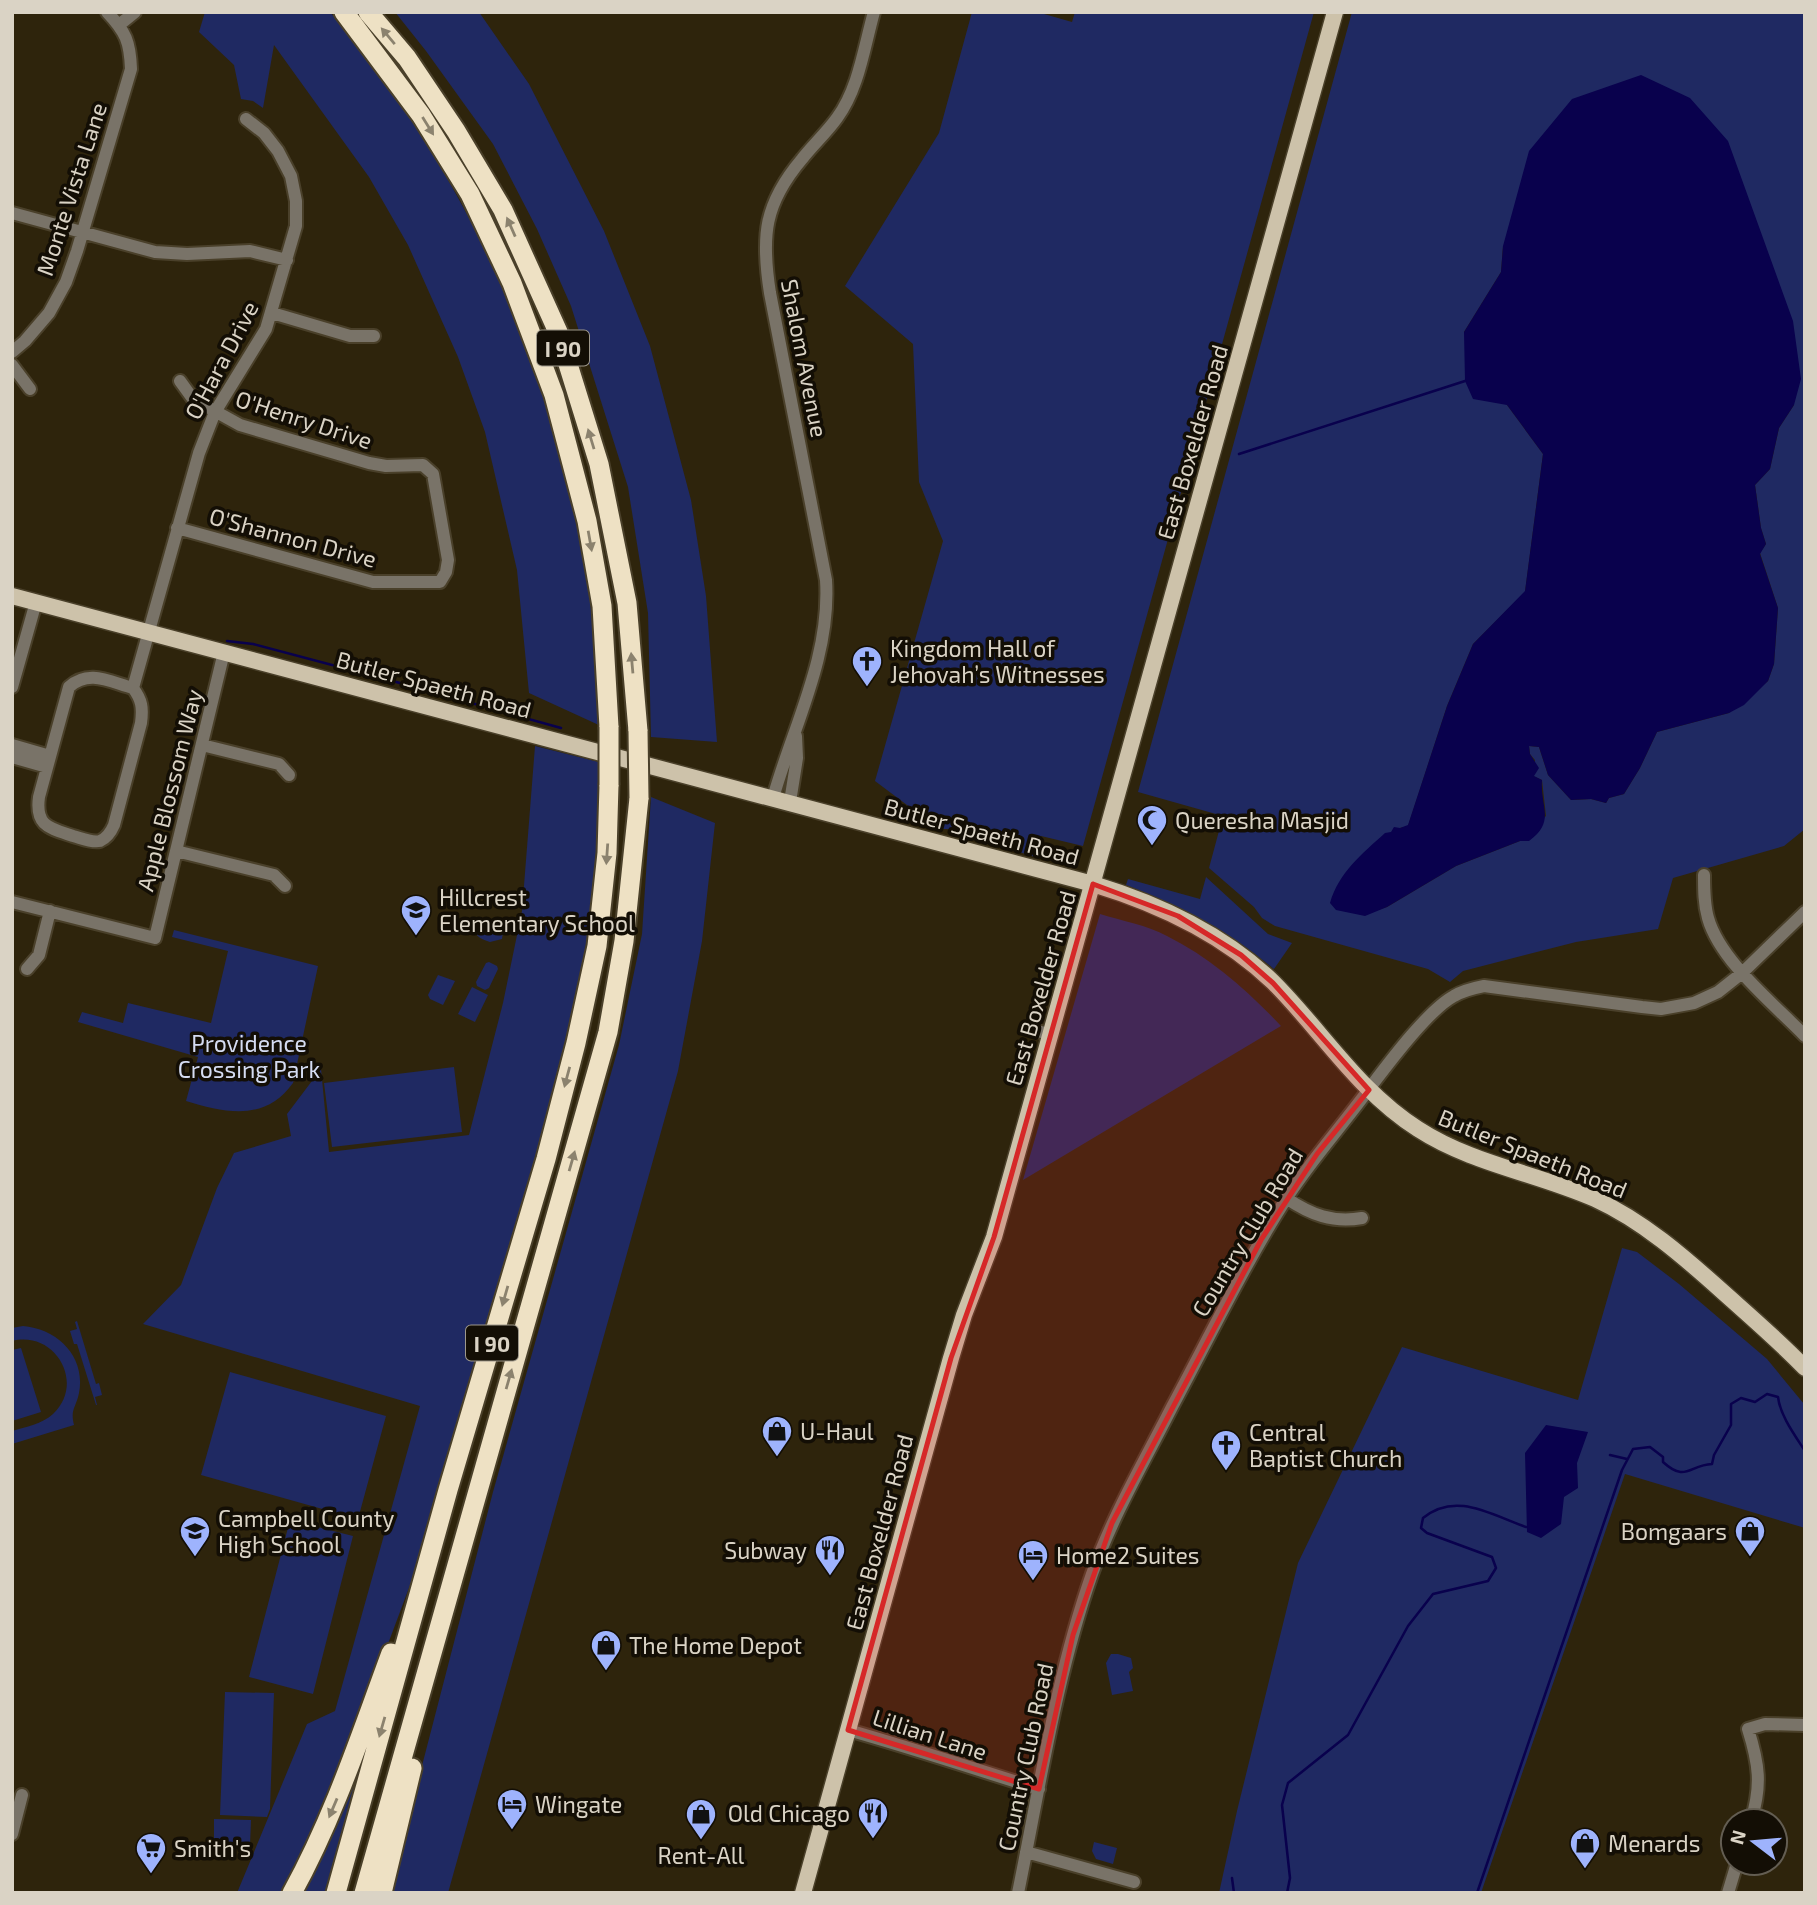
<svg xmlns="http://www.w3.org/2000/svg" width="1817" height="1905" font-family="'Exo 2',sans-serif">
	<rect width="100%" height="100%" fill="#2e240c"/>
	<path fill="#1f2962" fill-rule="evenodd" d="M 205,12 L 330,12 C 462,168 550,356 584,558 C 593,614 597,670 601,726 L 529,693 L 517,570 L 485,432 L 458,357 L 408,245 L 369,177 L 274,45 L 263,108 L 253,101 L 241,99 L 234,65 L 199,32 Z
		M 395,12 L 479,12 L 529,84 L 604,231 L 650,346 L 691,500 L 706,596 L 717,742 L 651,737 L 648,613 L 628,487 L 571,306 L 537,229 L 493,144 L 426,51 Z
		M 972,12 L 1037,12 L 1072,22 L 1075,12 L 1314,12 L 1083,846 L 1041,836 L 1035,857 L 948,829 L 939,829 L 875,781 L 943,541 L 919,482 L 913,344 L 845,286 L 939,133 Z
		M 1352,12 L 1805,12 L 1805,829 L 1784,846 L 1673,878 L 1658,929 L 1576,942 L 1463,971 L 1450,982 L 1428,969 L 1275,926 L 1262,918 L 1254,907 L 1209,868 L 1223,816 L 1138,792 ZM 1503,246 L 1794,405 L 1779,428 L 1770,469 L 1755,485 L 1761,528 L 1766,544 L 1760,553 L 1778,608 L 1774,664 L 1768,681 L 1729,713 L 1657,732 L 1640,768 L 1624,794 L 1609,798 L 1606,803 L 1591,799 L 1571,800 L 1548,775 L 1539,747 L 1529,746 L 1530,754 L 1535,760 L 1533,776 L 1542,780 L 1546,816 L 1520,841 L 1456,866 L 1387,907 L 1371,912 L 1400,828 L 1408,826 L 1447,706 L 1473,644 L 1525,592 L 1543,454 L 1507,405 L 1464,332 L 1501,272 Z
		M 535,746 L 603,763 L 600,853 L 588,946 L 565,1054 L 431,1529 L 321,1823 L 285,1893 L 237,1893 L 307,1724 L 335,1711 L 420,1406 L 143,1324 L 181,1285 L 217,1188 L 234,1153 L 291,1136 L 287,1114 L 321,1069 L 329,1152 L 469,1135 L 503,1003 L 522,911 Z
		M 651,797 L 715,823 L 702,941 L 678,1071 L 448,1893 L 389,1893 L 493,1492 L 619,1045 L 642,934 Z
		M 1206,877 L 1268,934 L 1292,943 L 1274,969 C 1227,930 1183,907 1126,885 L 1128,879 L 1200,899 Z
		M 1100,914 C 1122,921 1147,925 1167,936 C 1211,958 1248,991 1281,1026 L 1023,1180 Z
		M 477,919 L 493,921 L 503,932 L 502,939 L 490,942 C 480,939 473,935 473,924 Z
		M 174,930 L 318,966 L 293,1083 C 265,1122 226,1113 186,1101 L 198,1057 L 78,1022 L 82,1012 L 123,1023 L 128,1003 L 211,1023 L 228,951 L 172,937 Z
		M 489,962 L 497,966 L 498,969 L 489,988 L 485,990 L 477,986 L 476,982 L 486,963 Z
		M 438,975 L 455,981 L 443,1005 L 430,999 L 428,995 Z
		M 472,987 L 488,995 L 475,1022 L 458,1014 Z
		M 454,1067 L 462,1132 L 332,1147 L 324,1083 Z
		M 1622,1248 L 1637,1252 L 1679,1284 L 1767,1359 L 1804,1404 L 1805,1528 L 1625,1474 L 1481,1893 L 1219,1893 L 1237,1811 L 1298,1563 L 1402,1347 L 1578,1400 Z
		M 77,1321 L 96,1384 L 99,1383 L 102,1395 L 95,1397 L 97,1405 L 96,1405 L 77,1344 L 74,1344 L 70,1331 L 77,1329 L 75,1322 Z
		M 23,1326 C 58,1329 86,1357 79,1393 C 76,1408 70,1409 74,1425 L 12,1444 L 12,1431 C 26,1427 42,1424 53,1414 C 86,1383 55,1330 12,1341 L 12,1328 Z
		M 21,1348 L 41,1412 L 12,1421 L 12,1350 Z
		M 230,1372 L 386,1416 L 358,1519 L 201,1475 Z
		M 290,1520 L 353,1536 L 313,1694 L 249,1677 Z
		M 1111,1654 L 1118,1654 L 1131,1658 L 1133,1668 L 1129,1672 L 1133,1691 L 1112,1695 L 1106,1663 Z
		M 225,1692 L 274,1693 L 270,1809 L 267,1817 L 220,1815 Z
		M 374,1723 L 328,1893 L 302,1893 L 316,1871 Z
		M 214,1819 L 251,1820 L 250,1845 L 214,1844 Z
		M 1094,1842 L 1117,1848 L 1113,1864 L 1096,1859 L 1092,1851 Z"/>
	<path fill="#09014d" d="M 1641,75 L 1690,98 L 1728,141 L 1793,321 L 1801,379 L 1794,405 L 1779,428 L 1770,469 L 1755,485 L 1761,528 L 1766,544 L 1760,554 L 1778,608 L 1774,664 L 1768,681 L 1744,705 L 1729,713 L 1657,732 L 1640,768 L 1624,794 L 1609,798 L 1606,803 L 1591,799 L 1571,800 L 1548,775 L 1539,747 L 1529,746 L 1530,754 L 1539,768 L 1534,776 L 1542,780 C 1540,807 1556,821 1529,841 L 1520,841 L 1456,866 L 1387,907 L 1365,916 L 1336,910 L 1330,903 C 1339,872 1362,854 1385,833 L 1391,832 L 1394,827 L 1400,828 L 1408,825 L 1447,706 L 1473,644 L 1525,591 L 1543,454 L 1507,405 L 1473,399 L 1465,381 L 1464,332 L 1501,272 L 1503,246 L 1529,151 L 1572,99 Z
		M 1546,1425 L 1588,1432 L 1577,1463 L 1578,1488 L 1564,1497 L 1561,1524 L 1541,1538 L 1527,1532 L 1525,1453 Z"/>
	<g fill="none" stroke-linecap="round" stroke-linejoin="round">
		<path stroke="#09014d" stroke-width="2.5" d="M 1239,454 L 1465,381
			M 227,641 L 253,644 L 366,674
			M 382,678 L 561,728
			M 1610,1455 L 1627,1459
			M 1232,1878 L 1234,1893
			M 1287,1893 L 1290,1878 L 1282,1805 L 1288,1783 L 1348,1735 L 1408,1626 L 1433,1594 L 1488,1581 L 1496,1568 L 1492,1557 L 1427,1533 L 1421,1528 L 1423,1518 C 1456,1491 1491,1515 1526,1527
			M 1477,1893 L 1622,1470 L 1633,1449 L 1650,1447 L 1663,1457 L 1663,1462 C 1686,1483 1689,1465 1712,1464 L 1714,1455 L 1731,1425 L 1731,1404 L 1741,1398 L 1755,1402 L 1767,1394 L 1778,1397 C 1780,1415 1794,1434 1805,1451"/>
		<g stroke="#4a402a" stroke-width="16">
			<path id="minor" d="M 119,25 L 135,12
				M 12,213 L 155,252 L 187,254 L 250,251 L 287,260
				M 272,313 L 350,336 L 374,336
				M 12,352 L 25,341 L 49,313 L 66,282 L 77,251 L 131,69 C 130,42 126,32 107,12
				M 12,365 L 30,389
				M 177,528 L 373,582 L 440,582 L 446,572 L 448,560 L 433,474 L 423,465 L 386,466 L 369,463 L 240,425 L 193,399 L 180,381
				M 12,687 L 36,602
				M 133,688 C 110,682 89,669 69,687 L 39,797 C 35,826 49,828 73,836 C 81,838 91,843 100,841 C 107,838 111,832 114,825 L 141,723 C 143,708 142,700 133,688 L 199,453 L 215,412 L 266,329 L 296,226 L 296,201 L 291,176 L 278,151 L 264,133 L 246,119
				M 12,745 L 50,756
				M 202,745 L 279,764 L 289,775
				M 12,757 L 47,767
				M 773,798 C 793,727 831,656 826,580 L 770,293 C 761,236 764,204 802,159 C 813,145 827,132 837,118 C 859,88 864,47 874,12
				M 790,802 L 797,758 L 796,736
				M 176,851 L 274,875 L 285,886
				M 1704,875 C 1704,890 1704,904 1708,918 C 1720,961 1774,1004 1805,1036
				M 12,902 L 155,938 L 224,652
				M 27,969 L 39,955 L 50,911
				M 1028,1029 L 1050,1034
				M 1286,1198 C 1311,1215 1333,1223 1362,1218
				M 848,1730 C 912,1748 975,1769 1039,1789
				M 1751,1821 C 1762,1785 1759,1764 1748,1729 L 1765,1724 L 1805,1725
				M 12,1834 L 22,1795
				M 1026,1852 L 1134,1882
				M 1018,1893 C 1040,1786 1056,1677 1092,1574 C 1113,1515 1144,1462 1172,1407 C 1209,1338 1244,1265 1286,1199 C 1311,1160 1342,1126 1369,1089 C 1388,1064 1428,1010 1454,996 C 1464,990 1474,988 1484,986 L 1642,1007 L 1661,1009 L 1694,1003 L 1718,992 L 1742,973 L 1805,912
				M 1728,1893 L 1737,1863"/>
		</g>
		<g stroke="#4a402a" stroke-width="19">
			<path id="major" d="M 12,596 L 1093,884 C 1159,904 1223,934 1273,982 C 1322,1031 1358,1091 1418,1129 C 1472,1164 1536,1173 1595,1199 C 1643,1221 1684,1257 1723,1292 C 1751,1317 1779,1341 1805,1368
				M 803,1893 L 951,1358 L 964,1315 L 994,1237 L 1335,12"/>
		</g>
		<g stroke="#4a402a" stroke-width="23">
			<path id="highway" d="M 344,12 L 421,115 L 470,194 L 512,283 L 554,395 L 587,521 L 602,606 L 609,727
				M 368,12 L 407,58 L 456,131 L 503,210 L 558,332 L 599,464 L 627,603 L 638,731
				M 292,1893 C 334,1817 361,1734 391,1653
				M 336,1893 L 448,1490 L 546,1159 L 576,1043 L 597,946 L 607,853 L 609,785
				M 364,1893 L 608,1032 L 624,941 L 639,798
				M 382,1893 L 412,1768"/>
		</g>
		<use href="#minor" stroke="#797368" stroke-width="12"/>
		<use href="#major" stroke="#cdc2aa" stroke-width="16"/>
		<use href="#highway" stroke="#eee1c4" stroke-width="19"/>
		<g stroke="#4a402a" stroke-width="23" stroke-linecap="butt">
			<path id="highway-bridge" d="M 609,727 L 609,785
				M 638,731 L 639,798"/>
		</g>
		<use href="#highway-bridge" stroke="#eee1c4" stroke-width="19"/>
	</g>
	<defs><path id="oneway-solid" d="M-6-.8H1V-3.2L6.5 0L1 3.2V.8H-6Z" transform="scale(1.75)"/></defs>
	<g fill="#8b826e">
		<use href="#oneway-solid" transform="translate(388 36) rotate(-130)"/>
		<use href="#oneway-solid" transform="translate(428 126) rotate(58)"/>
		<use href="#oneway-solid" transform="translate(511 227) rotate(-114)"/>
		<use href="#oneway-solid" transform="translate(591 439) rotate(-107)"/>
		<use href="#oneway-solid" transform="translate(590 541) rotate(80)"/>
		<use href="#oneway-solid" transform="translate(632 663) rotate(-95)"/>
		<use href="#oneway-solid" transform="translate(607 854) rotate(94)"/>
		<use href="#oneway-solid" transform="translate(567 1077) rotate(105)"/>
		<use href="#oneway-solid" transform="translate(572 1161) rotate(-74)"/>
		<use href="#oneway-solid" transform="translate(505 1296) rotate(106)"/>
		<use href="#oneway-solid" transform="translate(509 1379) rotate(-74)"/>
		<use href="#oneway-solid" transform="translate(382 1727) rotate(106)"/>
		<use href="#oneway-solid" transform="translate(333 1808) rotate(113)"/>
	</g>
	<path fill="#d62828" fill-opacity="0.2" stroke="#d62828" stroke-width="5" stroke-linejoin="round" d="M 1093,884 L 1178,916 L 1241,955 L 1273,983 L 1369,1090 L 1317,1154 L 1261,1240 L 1112,1523 L 1073,1635 L 1039,1789 L 848,1730 L 951,1358 L 994,1237 Z"/>
	<defs>
		<g id="church-pin" transform="scale(1.575)"><path d="M0 17L-7.5 6A9.5 9.5 0 1 1 7.5 6Z" fill="#9eb3fd" stroke="#130e05"/><path d="M-1.2-6h2.4v3.5h3.3v2.4h-3.3V6h-2.4V-.1h-3.3v-2.4h3.3Z" fill="#111"/></g>
		<g id="mosque-pin" transform="scale(1.575)"><path d="M0 17L-7.5 6A9.5 9.5 0 1 1 7.5 6Z" fill="#9eb3fd" stroke="#130e05"/><path d="M3.5-4.9A6 6 0 1 0 3.5 4.9A5 5 0 1 1 3.5-4.9Z" fill="#111"/></g>
		<g id="school-pin" transform="scale(1.575)"><path d="M0 17L-7.5 6A9.5 9.5 0 1 1 7.5 6Z" fill="#9eb3fd" stroke="#130e05"/><path d="M0-5L7-2L0 1L-7-2ZM-4 1L0 2.5L4 1V4Q0 6-4 4Z" fill="#111"/></g>
		<g id="shop-pin" transform="scale(1.575)"><path d="M0 17L-7.5 6A9.5 9.5 0 1 1 7.5 6Z" fill="#9eb3fd" stroke="#130e05"/><path d="M-5-2.5h2.3a2.7 3.5 0 0 1 5.4 0H5L5.5 6h-11ZM-1.5-2.5h3a1.5 2.3 0 0 0-3 0Z" fill="#111"/></g>
		<g id="restaurant-pin" transform="scale(1.575)"><path d="M0 17L-7.5 6A9.5 9.5 0 1 1 7.5 6Z" fill="#9eb3fd" stroke="#130e05"/><path d="M-5-6h1v4h1v-4h1v4h1v-4h1v5L-1.5 .5V6h-2V.5L-5-1ZM5-6V6H3V1.5H1.5Q1.5-4 5-6Z" fill="#111"/></g>
		<g id="hotel-pin" transform="scale(1.575)"><path d="M0 17L-7.5 6A9.5 9.5 0 1 1 7.5 6Z" fill="#9eb3fd" stroke="#130e05"/><path d="M-6-4.5h1.5V1H6V5H4.5V3h-9V5H-6ZM-4 0a1.8 1.8 0 1 1 3.6 0ZM.5 0V-2.5h3Q6-2.5 6 0Z" fill="#111"/></g>
		<g id="supermarket-pin" transform="scale(1.575)"><path d="M0 17L-7.5 6A9.5 9.5 0 1 1 7.5 6Z" fill="#9eb3fd" stroke="#130e05"/><path d="M-6-5.5h2.5l.6 2H6L4.5 2H-2.5L-4.4-4H-6ZM-1.5 3.2a1.3 1.3 0 1 0 .1 0ZM3 3.2a1.3 1.3 0 1 0 .1 0Z" fill="#111"/></g>
	</defs>
	<g fill-rule="evenodd">
		<use href="#church-pin" x="867" y="661"/>
		<use href="#mosque-pin" x="1152" y="820"/>
		<use href="#school-pin" x="416" y="910"/>
		<use href="#shop-pin" x="777" y="1431"/>
		<use href="#church-pin" x="1226" y="1445"/>
		<use href="#school-pin" x="195" y="1531"/>
		<use href="#shop-pin" x="1750" y="1531"/>
		<use href="#restaurant-pin" x="830" y="1550"/>
		<use href="#hotel-pin" x="1033" y="1555"/>
		<use href="#shop-pin" x="606" y="1645"/>
		<use href="#hotel-pin" x="512" y="1804"/>
		<use href="#restaurant-pin" x="873" y="1813"/>
		<use href="#shop-pin" x="701" y="1814"/>
		<use href="#shop-pin" x="1585" y="1843"/>
		<use href="#supermarket-pin" x="151" y="1848"/>
	</g>
	<g text-anchor="middle" dominant-baseline="central" stroke-width="7" stroke-linejoin="round" paint-order="stroke">
		<g fill="#130e05" stroke="#9e988b" stroke-width="2">
			<rect x="537" y="330.5" width="52" height="35" rx="5"/>
			<rect x="466" y="1325.5" width="52" height="35" rx="5"/>
		</g>
		<g font-size="21" font-weight="bold" fill="#dad3c5">
			<text x="563" y="348">I 90</text>
			<text x="492" y="1343">I 90</text>
		</g>
		<g font-size="23" fill="#dad3c5" stroke="#130e05">
			<text transform="translate(71 189) rotate(-72)">Monte Vista Lane</text>
			<text transform="translate(805 358) rotate(79)">Shalom Avenue</text>
			<text transform="translate(221 360) rotate(-62)">O'Hara Drive</text>
			<text transform="translate(304 419) rotate(18)">O'Henry Drive</text>
			<text transform="translate(1192 442) rotate(-74)">East Boxelder Road</text>
			<text transform="translate(293 537) rotate(15)">O'Shannon Drive</text>
			<text transform="translate(434 684) rotate(15)">Butler Spaeth Road</text>
			<text transform="translate(169 790) rotate(-76)">Apple Blossom Way</text>
			<text transform="translate(982 831) rotate(15)">Butler Spaeth Road</text>
			<text transform="translate(1040 988) rotate(-74)">East Boxelder Road</text>
			<text transform="translate(1533 1153) rotate(22)">Butler Spaeth Road</text>
			<text transform="translate(1247 1232) rotate(-59)">Country Club Road</text>
			<text transform="translate(879 1532) rotate(-75)">East Boxelder Road</text>
			<text transform="translate(930 1734) rotate(18)">Lillian Lane</text>
			<text transform="translate(1025 1757) rotate(-78)">Country Club Road</text>
		</g>
		<g font-size="23" fill="#dad3c5" stroke="#130e05" text-anchor="start">
			<text x="890" y="648">Kingdom Hall of<tspan x="890" dy="26">Jehovah’s Witnesses</tspan></text>
			<text x="1175" y="820">Queresha Masjid</text>
			<text x="439" y="897">Hillcrest<tspan x="439" dy="26">Elementary School</tspan></text>
			<text x="800" y="1431">U-Haul</text>
			<text x="1249" y="1432">Central<tspan x="1249" dy="26">Baptist Church</tspan></text>
			<text x="218" y="1518">Campbell County<tspan x="218" dy="26">High School</tspan></text>
			<text x="1727" y="1531" text-anchor="end">Bomgaars</text>
			<text x="807" y="1550" text-anchor="end">Subway</text>
			<text x="1056" y="1555">Home2 Suites</text>
			<text x="629" y="1645">The Home Depot</text>
			<text x="535" y="1804">Wingate</text>
			<text x="850" y="1813" text-anchor="end">Old Chicago</text>
			<text x="1608" y="1843">Menards</text>
			<text x="174" y="1848">Smith's</text>
			<text x="701" y="1855" text-anchor="middle">Rent-All</text>
		</g>
		<g font-size="23" fill="#d5dcf2" stroke="#130e05">
			<text x="249" y="1043">Providence<tspan x="249" dy="26">Crossing Park</tspan></text>
		</g>
	</g>
	<rect width="1817" height="1905" fill="none" stroke="#dad3c5" stroke-width="28"/>
	<g transform="translate(1754 1842) rotate(286)"><circle r="33" fill="#130e05" stroke="#635d52" stroke-width="2"/>
	<path d="M0-5L12 26L0 18L-12 26Z" fill="#9eb3fd"/>
	<text y="-10" font-size="19" font-weight="bold" text-anchor="middle" fill="#dad3c5">N</text>
	</g>
</svg>
